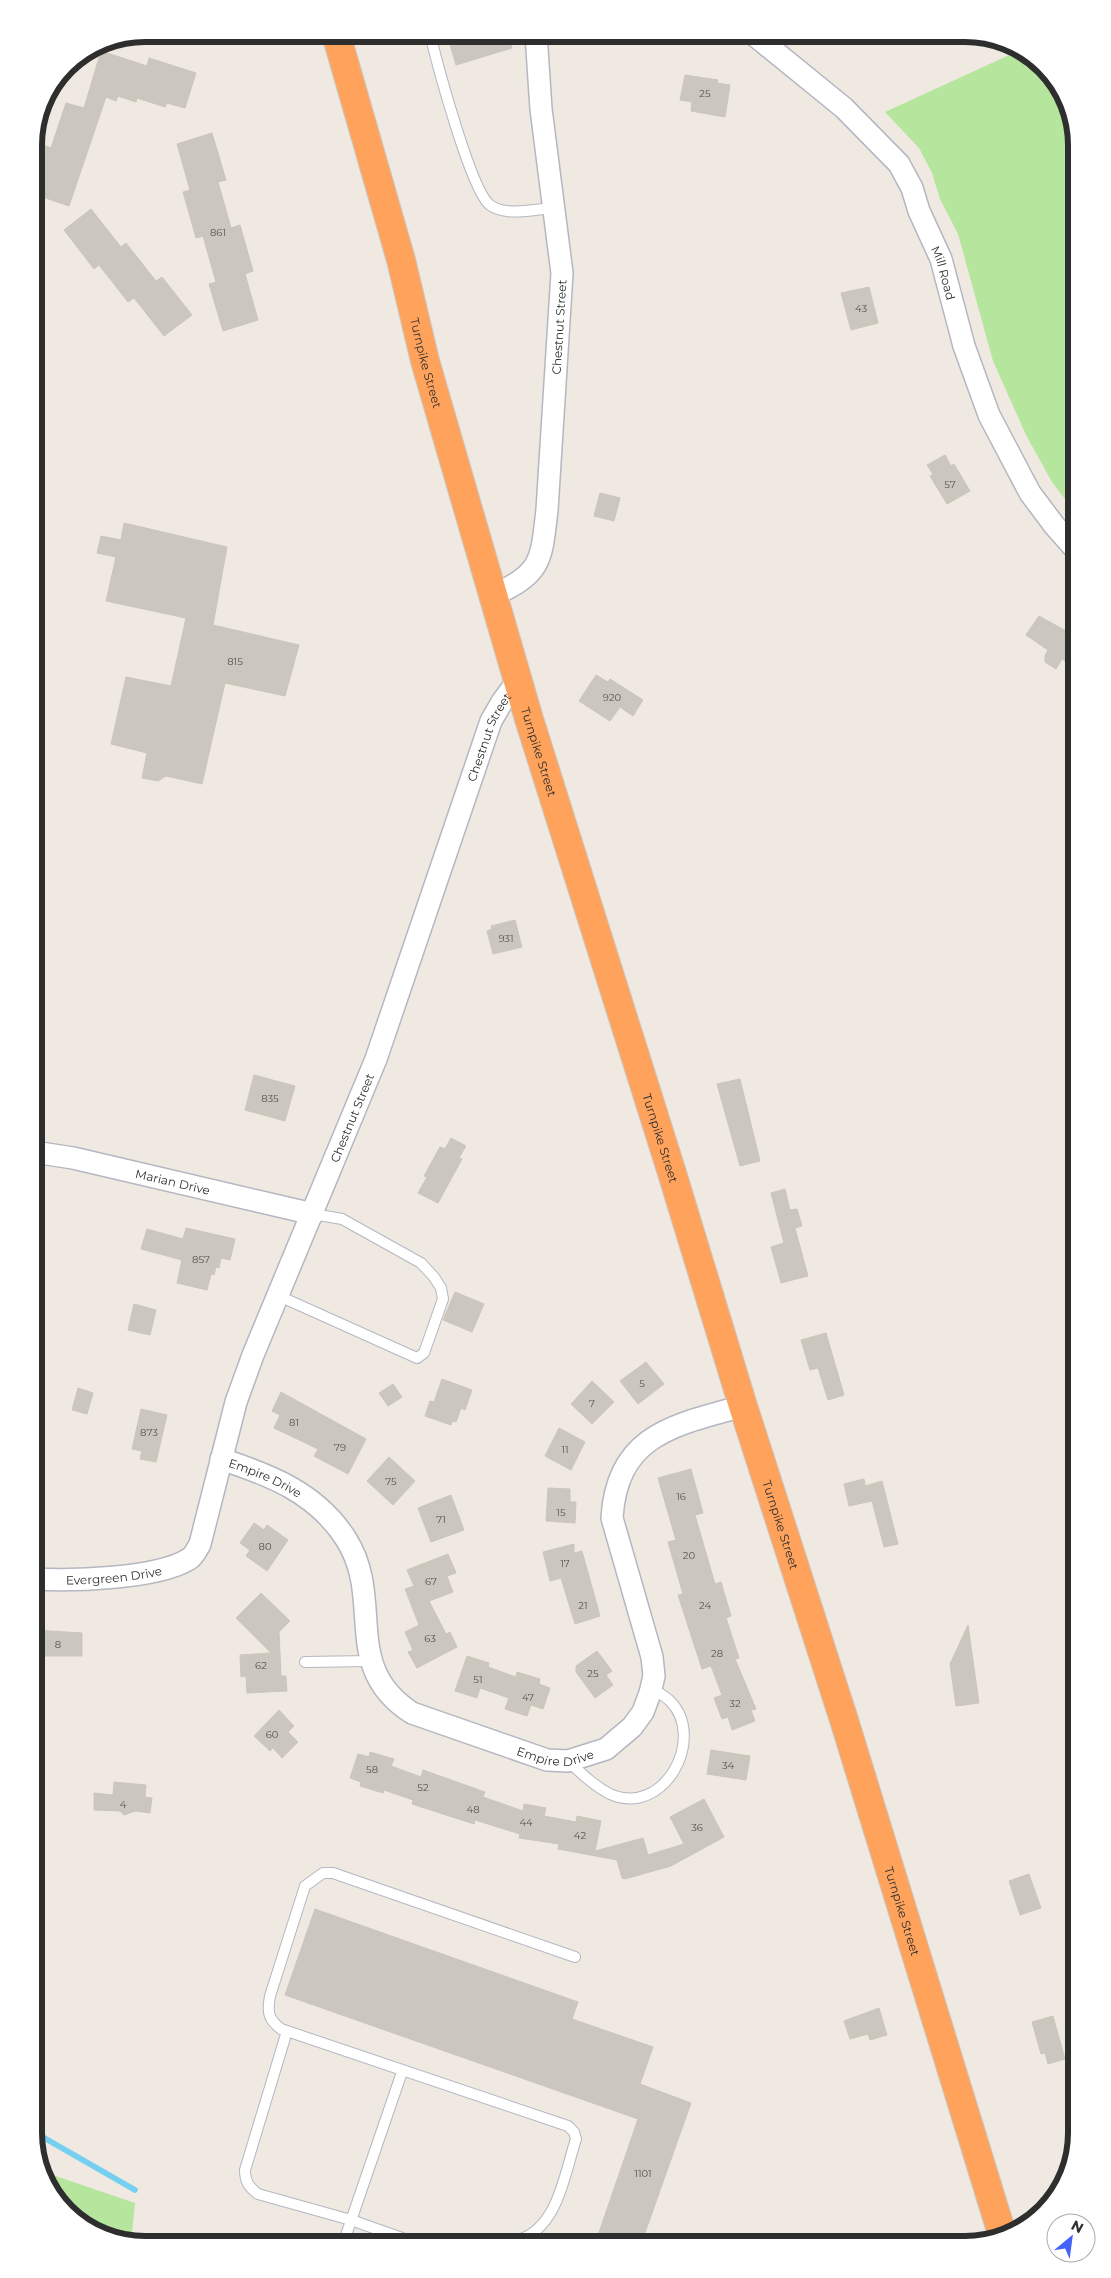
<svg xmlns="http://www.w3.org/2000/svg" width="1111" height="2278" font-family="Montserrat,sans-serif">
	<rect width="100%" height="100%" fill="#efe9e1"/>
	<path fill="#b6e59e" d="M 1018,51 L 1033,57 L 1069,103 L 1077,145 L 1077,515 L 1052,482 L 1026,435 L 993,361 L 958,234 L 940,199 L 932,173 L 919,148 L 885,112 Z
		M 41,2171 L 135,2203 L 131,2242 L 83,2225 Z"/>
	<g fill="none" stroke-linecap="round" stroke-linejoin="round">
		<path stroke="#75cff0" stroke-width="5.5" d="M 34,2132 L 135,2190"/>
	</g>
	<path fill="#cbc7bf" stroke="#cbc5ba" d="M 447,34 L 508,34 L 512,48 L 456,65 Z
		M 101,51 L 147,66 L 149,58 L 196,73 L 185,108 L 167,103 L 165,107 L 137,98 L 136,102 L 118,96 L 116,101 L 106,97 L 69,206 L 34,194 L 34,175 L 44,145 L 51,148 L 66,103 L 84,108 Z
		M 685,75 L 718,80 L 717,83 L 730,85 L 725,117 L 691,111 L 692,102 L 680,100 Z
		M 212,133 L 226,180 L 218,182 L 231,228 L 240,225 L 253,271 L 245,274 L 258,320 L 223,331 L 209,284 L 216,282 L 203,236 L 196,238 L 183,192 L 190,190 L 177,144 Z
		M 91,209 L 121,247 L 126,243 L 156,281 L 162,277 L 192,315 L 164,336 L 134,298 L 128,302 L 99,265 L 94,269 L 64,230 Z
		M 869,287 L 878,323 L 851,330 L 841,293 Z
		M 945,455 L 951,466 L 954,464 L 970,491 L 947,504 L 930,476 L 933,474 L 927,465 Z
		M 600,493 L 620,498 L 614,521 L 594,516 Z
		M 124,523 L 227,547 L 213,625 L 299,645 L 285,696 L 225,683 L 202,784 L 166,776 L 158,781 L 142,778 L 147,753 L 111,744 L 126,677 L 171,686 L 186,618 L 106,601 L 116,557 L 97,553 L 101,536 L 121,540 Z
		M 1039,616 L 1077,637 L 1077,669 L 1062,659 L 1056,669 L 1045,662 L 1045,656 L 1048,650 L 1026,635 Z
		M 596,675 L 608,682 L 610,679 L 643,700 L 633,716 L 620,707 L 610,721 L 579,701 Z
		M 515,920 L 522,947 L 493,954 L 487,931 L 492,929 L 491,926 Z
		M 254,1075 L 295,1086 L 285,1121 L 245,1110 Z
		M 740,1079 L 760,1161 L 740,1166 L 717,1084 Z
		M 451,1138 L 466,1146 L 459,1158 L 462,1159 L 438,1203 L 418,1193 L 427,1177 L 424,1176 L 440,1147 L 445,1149 Z
		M 785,1189 L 790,1210 L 797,1209 L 802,1226 L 795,1228 L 808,1276 L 781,1283 L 771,1247 L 784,1243 L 771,1193 Z
		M 186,1228 L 235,1239 L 230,1260 L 221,1258 L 219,1268 L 216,1267 L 214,1275 L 211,1274 L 207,1290 L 177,1283 L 182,1260 L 141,1249 L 147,1229 L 183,1239 Z
		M 455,1292 L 484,1304 L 472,1332 L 443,1320 Z
		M 134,1304 L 156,1310 L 150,1335 L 128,1330 Z
		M 826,1333 L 844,1395 L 828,1400 L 818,1368 L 810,1370 L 801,1340 Z
		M 646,1362 L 664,1384 L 638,1404 L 620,1381 Z
		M 442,1379 L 472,1390 L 465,1410 L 461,1408 L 456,1422 L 452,1421 L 451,1425 L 425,1416 L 430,1401 L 434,1402 Z
		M 592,1381 L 614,1402 L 592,1424 L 571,1404 Z
		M 393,1384 L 402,1397 L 388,1406 L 379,1393 Z
		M 78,1388 L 93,1393 L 87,1414 L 72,1410 Z
		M 281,1392 L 366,1439 L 348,1474 L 314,1456 L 318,1449 L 274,1428 L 280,1415 L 272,1411 Z
		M 141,1409 L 167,1415 L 156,1462 L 140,1459 L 142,1451 L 132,1449 Z
		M 559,1428 L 585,1442 L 571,1470 L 545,1456 Z
		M 389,1457 L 415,1481 L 393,1505 L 367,1481 Z
		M 691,1469 L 703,1513 L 695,1515 L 715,1584 L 721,1582 L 731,1616 L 726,1618 L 739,1658 L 735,1659 L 756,1709 L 751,1710 L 755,1721 L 732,1730 L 728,1717 L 722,1719 L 714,1698 L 722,1695 L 711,1666 L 702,1669 L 678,1595 L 683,1594 L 668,1542 L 676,1540 L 658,1478 Z
		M 864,1479 L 865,1486 L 882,1481 L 898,1544 L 884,1547 L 872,1501 L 849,1506 L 844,1484 Z
		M 548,1488 L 570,1489 L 570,1502 L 576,1502 L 575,1523 L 546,1521 Z
		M 451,1495 L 464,1530 L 431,1542 L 418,1508 Z
		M 254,1523 L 264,1530 L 267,1525 L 288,1540 L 267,1571 L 246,1556 L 250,1550 L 240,1543 Z
		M 574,1544 L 574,1553 L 582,1551 L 600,1616 L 575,1624 L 561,1578 L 550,1581 L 543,1552 Z
		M 448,1554 L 456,1573 L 447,1576 L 453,1592 L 429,1601 L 446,1634 L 450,1632 L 457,1647 L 417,1668 L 408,1652 L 413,1650 L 405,1632 L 419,1625 L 405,1589 L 414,1586 L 407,1570 Z
		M 261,1593 L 290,1621 L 279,1632 L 281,1676 L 286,1676 L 287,1691 L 247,1693 L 246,1676 L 241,1677 L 240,1655 L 271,1653 L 236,1618 Z
		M 968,1625 L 979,1703 L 956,1706 L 950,1664 Z
		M 34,1630 L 82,1633 L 82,1656 L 34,1656 Z
		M 597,1651 L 612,1671 L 606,1675 L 613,1685 L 595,1698 L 576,1672 L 576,1666 Z
		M 467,1656 L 489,1663 L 488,1667 L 516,1677 L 517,1672 L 540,1679 L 539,1684 L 550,1688 L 543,1709 L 531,1705 L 527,1716 L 505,1709 L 509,1698 L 480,1688 L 477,1698 L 455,1691 Z
		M 279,1710 L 294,1726 L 288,1732 L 298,1742 L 282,1758 L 273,1748 L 270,1751 L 254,1736 Z
		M 711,1750 L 750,1756 L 746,1780 L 707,1774 Z
		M 370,1752 L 394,1759 L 391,1766 L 421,1777 L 423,1770 L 485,1792 L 483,1797 L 523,1811 L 524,1804 L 546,1808 L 544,1816 L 576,1822 L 577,1816 L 601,1821 L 595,1851 L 643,1838 L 648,1855 L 684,1844 L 670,1817 L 704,1799 L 724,1837 L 671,1866 L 625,1879 L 622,1878 L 617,1860 L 558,1849 L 559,1844 L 519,1838 L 520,1834 L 475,1820 L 474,1824 L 412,1804 L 413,1800 L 384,1790 L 383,1793 L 360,1786 L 361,1782 L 350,1778 L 358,1754 L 369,1757 Z
		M 114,1782 L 146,1785 L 145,1797 L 152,1798 L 150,1813 L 135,1811 L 124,1815 L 120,1811 L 94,1810 L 94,1793 L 113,1795 Z
		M 1029,1874 L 1041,1908 L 1020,1915 L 1009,1881 Z
		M 315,1909 L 578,2002 L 572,2019 L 653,2047 L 640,2084 L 691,2103 L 641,2244 L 595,2244 L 638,2119 L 285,1995 Z
		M 879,2008 L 887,2035 L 870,2040 L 868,2034 L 850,2039 L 844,2021 Z
		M 1053,2016 L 1065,2059 L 1048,2064 L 1045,2053 L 1041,2054 L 1032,2022 Z"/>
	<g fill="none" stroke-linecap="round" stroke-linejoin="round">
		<g stroke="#b4b7c1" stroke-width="12">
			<path id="lane" d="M 430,34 C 437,63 471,191 490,205 C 506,217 535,209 554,208
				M 279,1296 L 417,1358 L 424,1353 L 443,1299 L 441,1288 L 434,1277 L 421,1263 L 342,1219 L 313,1214
				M 305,1662 L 370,1661
				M 568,1761 C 581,1773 594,1786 610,1794 C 664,1818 707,1738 670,1701 C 665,1696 657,1692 651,1688
				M 287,2031 L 245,2170 C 245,2182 249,2187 258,2194 L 351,2220 L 419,2244
				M 343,2244 L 402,2072
				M 491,2244 C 500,2243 509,2242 518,2240 C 558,2229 565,2172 576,2139 L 574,2132 L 568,2126 L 281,2029 C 268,2019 267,2012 270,1996 L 305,1886 L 323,1873 L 333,1873 L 575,1957"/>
		</g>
		<g stroke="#b4b7c1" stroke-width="24">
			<g id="street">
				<path id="s1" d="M 753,34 L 844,108 L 899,164 L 912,188 L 919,211 L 941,259 L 964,346 L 989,415 L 1030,493 L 1054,525 L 1077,551"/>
				<path id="s2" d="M 492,596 C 542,573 541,562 547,510 L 562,273 L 541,109 L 536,34"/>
				<path id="s3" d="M 34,1152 L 73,1158 L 313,1214"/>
				<path id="s4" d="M 221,1459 C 270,1475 317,1493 346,1539 C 385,1600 340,1667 412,1713 L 547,1760 L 568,1761 L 606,1749 L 632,1727 L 643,1712 L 650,1693 L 654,1676 L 652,1657 L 612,1518 C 617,1434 675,1425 743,1406"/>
				<path id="s5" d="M 34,1579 C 71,1581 157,1579 189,1559 C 194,1556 197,1549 200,1544 L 236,1402 L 253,1355 L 376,1059 L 491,721 L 502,702 L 519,679"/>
			</g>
		</g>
		<g stroke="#c9c9c9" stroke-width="30">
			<g id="highway">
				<path id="s6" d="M 336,34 L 401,260 L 425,361 L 529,719 L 672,1173 L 743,1406 L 844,1720 L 1003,2237"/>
			</g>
		</g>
		<use href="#lane" stroke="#fff" stroke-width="10"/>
		<use href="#street" stroke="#fff" stroke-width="21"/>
		<use href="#highway" stroke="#ffa35c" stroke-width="28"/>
	</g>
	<g text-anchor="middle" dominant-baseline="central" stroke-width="4.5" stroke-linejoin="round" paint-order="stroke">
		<g font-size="10" fill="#555452">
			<text x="705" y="93">25</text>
			<text x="218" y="232">861</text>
			<text x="861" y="308">43</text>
			<text x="950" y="484">57</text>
			<text x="235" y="661">815</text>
			<text x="612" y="697">920</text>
			<text x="506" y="938">931</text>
			<text x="270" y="1098">835</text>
			<text x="201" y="1259">857</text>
			<text x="642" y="1383">5</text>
			<text x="592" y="1403">7</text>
			<text x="294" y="1422">81</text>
			<text x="149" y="1432">873</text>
			<text x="340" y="1447">79</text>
			<text x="565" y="1449">11</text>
			<text x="391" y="1481">75</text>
			<text x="681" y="1496">16</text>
			<text x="561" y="1512">15</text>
			<text x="441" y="1519">71</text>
			<text x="265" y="1546">80</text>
			<text x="689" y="1555">20</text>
			<text x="565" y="1563">17</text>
			<text x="431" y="1581">67</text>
			<text x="583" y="1605">21</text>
			<text x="705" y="1605">24</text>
			<text x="430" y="1638">63</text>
			<text x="58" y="1644">8</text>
			<text x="717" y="1653">28</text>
			<text x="261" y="1665">62</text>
			<text x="593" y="1673">25</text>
			<text x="478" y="1679">51</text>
			<text x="528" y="1697">47</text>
			<text x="735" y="1703">32</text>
			<text x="272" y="1734">60</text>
			<text x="728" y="1765">34</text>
			<text x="372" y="1769">58</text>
			<text x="423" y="1787">52</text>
			<text x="123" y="1804">4</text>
			<text x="473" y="1809">48</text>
			<text x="526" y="1822">44</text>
			<text x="697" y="1827">36</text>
			<text x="580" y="1835">42</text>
			<text x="643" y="2173">1101</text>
		</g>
		<g font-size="12" fill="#2e2e2e" stroke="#fff">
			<text stroke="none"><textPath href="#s1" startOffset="314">Mill Road</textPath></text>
			<text stroke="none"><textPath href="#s2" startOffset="294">Chestnut Street</textPath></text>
			<text stroke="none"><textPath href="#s6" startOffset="341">Turnpike Street</textPath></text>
			<text stroke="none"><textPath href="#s5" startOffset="1035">Chestnut Street</textPath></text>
			<text stroke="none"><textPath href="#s6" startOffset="746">Turnpike Street</textPath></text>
			<text stroke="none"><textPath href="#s5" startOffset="630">Chestnut Street</textPath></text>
			<text stroke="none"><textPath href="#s6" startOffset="1151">Turnpike Street</textPath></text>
			<text stroke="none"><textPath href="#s3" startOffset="142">Marian Drive</textPath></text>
			<text stroke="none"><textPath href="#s4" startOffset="48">Empire Drive</textPath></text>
			<text stroke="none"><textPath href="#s6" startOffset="1556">Turnpike Street</textPath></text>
			<text stroke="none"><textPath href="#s5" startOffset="80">Evergreen Drive</textPath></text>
			<text stroke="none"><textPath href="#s4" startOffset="496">Empire Drive</textPath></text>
			<text stroke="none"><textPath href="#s6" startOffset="1961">Turnpike Street</textPath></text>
		</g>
	</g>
	<path d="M0 0H1111V2278H0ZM145 42H965A103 103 0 0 1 1068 145V2133A103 103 0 0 1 965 2236H145A103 103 0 0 1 42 2133V145A103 103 0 0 1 145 42Z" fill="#fff" fill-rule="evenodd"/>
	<path fill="none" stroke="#2e2e2e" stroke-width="6" d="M145 42H965A103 103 0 0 1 1068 145V2133A103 103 0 0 1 965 2236H145A103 103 0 0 1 42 2133V145A103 103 0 0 1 145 42Z"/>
	<g transform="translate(1071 2238) rotate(29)"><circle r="24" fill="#ffffff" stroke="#ababab"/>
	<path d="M0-4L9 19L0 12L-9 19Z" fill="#4264fb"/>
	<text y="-8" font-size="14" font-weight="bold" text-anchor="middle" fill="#2e2e2e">N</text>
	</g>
</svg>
